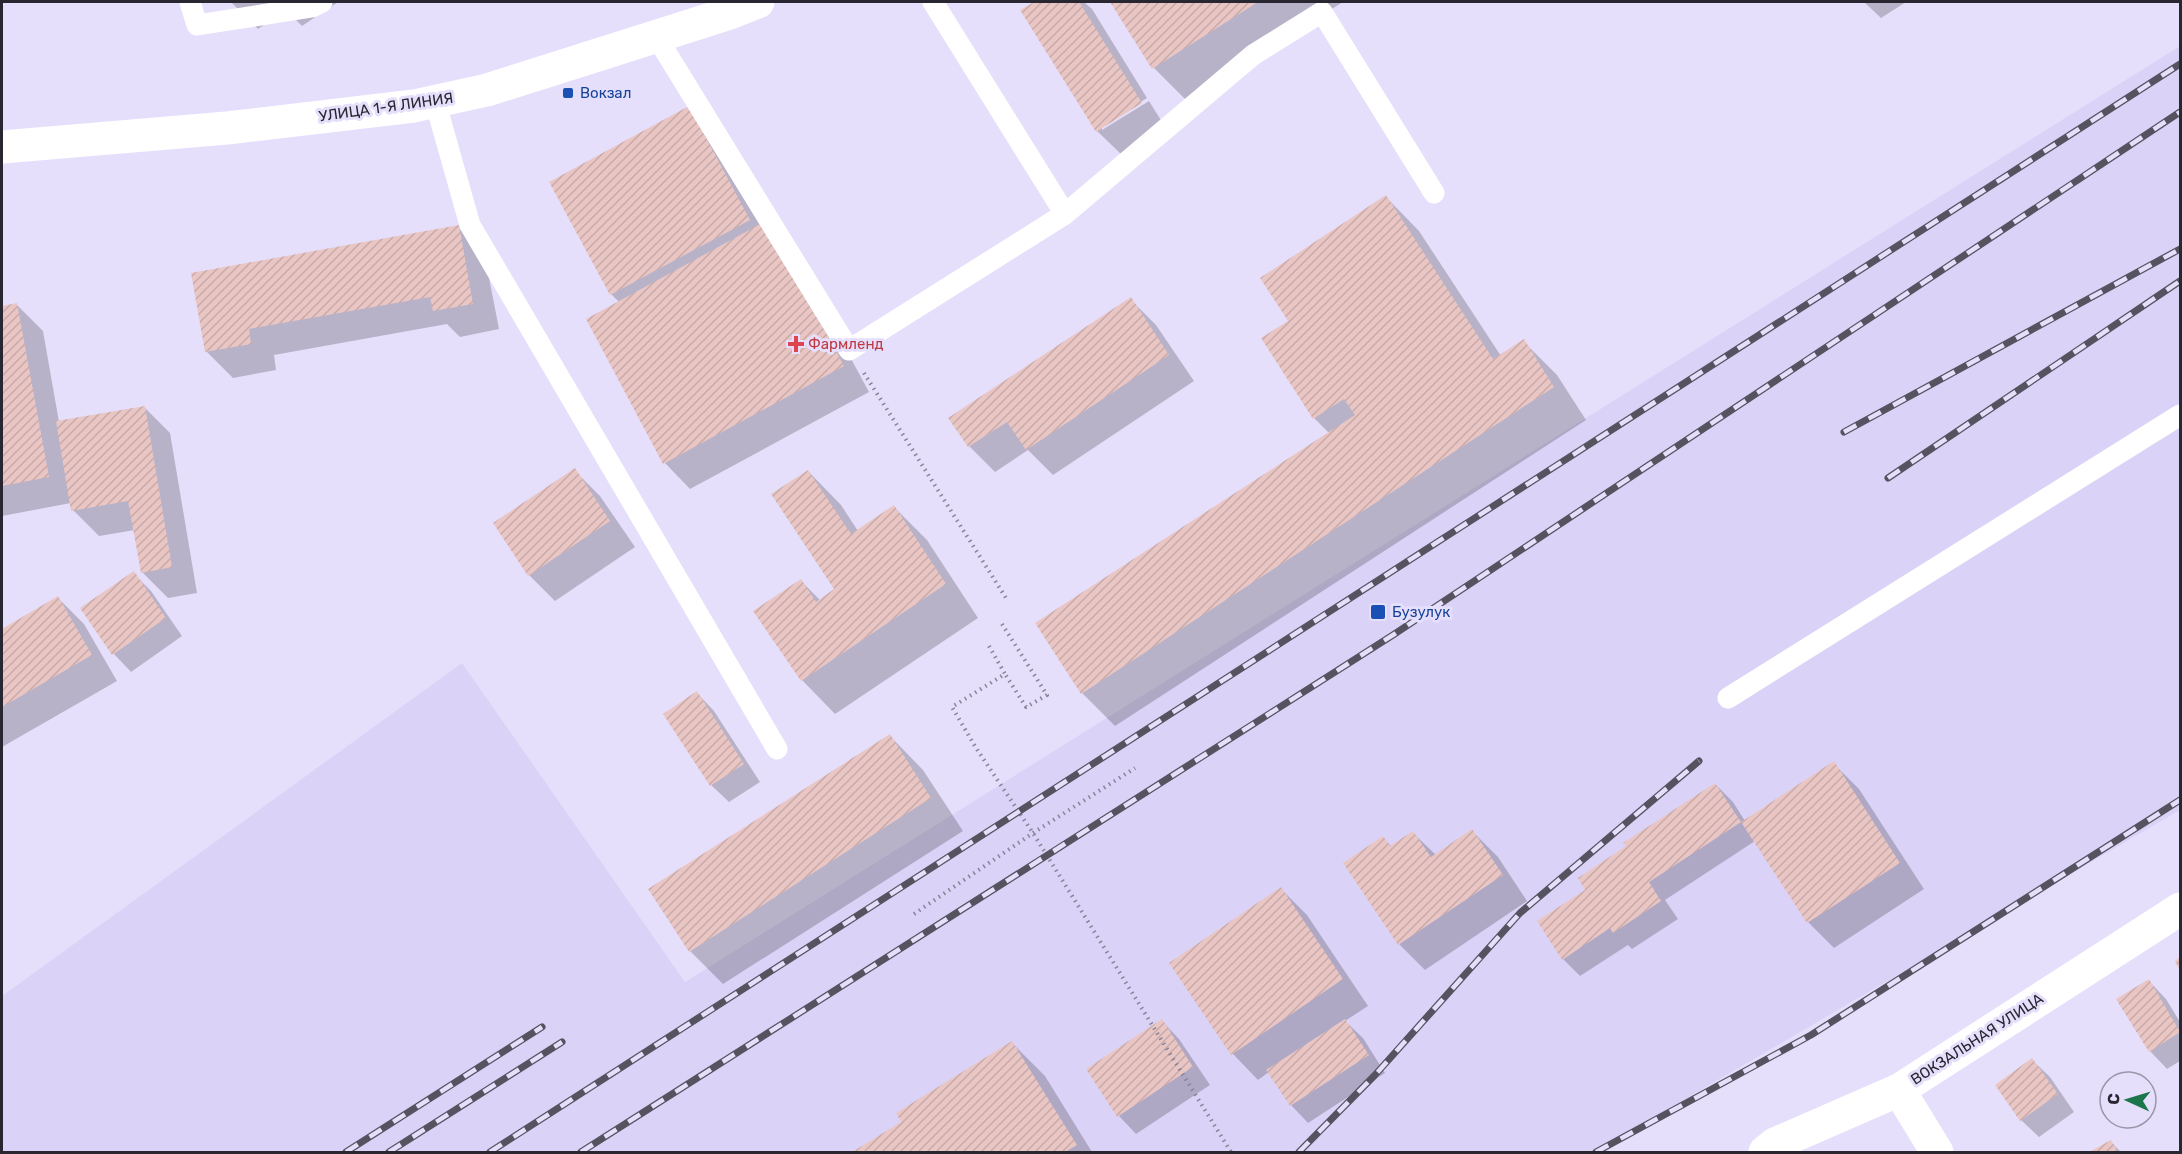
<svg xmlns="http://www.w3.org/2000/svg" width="2182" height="1154" font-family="Rubik,sans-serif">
	<defs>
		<pattern id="building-hatch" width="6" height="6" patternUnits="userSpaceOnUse" patternTransform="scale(1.5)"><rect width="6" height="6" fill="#e9c6c4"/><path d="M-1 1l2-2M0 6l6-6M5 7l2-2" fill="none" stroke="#c8aaa9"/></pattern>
	</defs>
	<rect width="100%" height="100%" fill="#e6dffc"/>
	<path fill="#dbd3f7" d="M 2180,46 L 2180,810 L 1595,1152 L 2,1152 L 2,996 L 462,663 L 685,982 Z"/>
	<path fill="#0003" d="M 231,2 L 338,2 L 302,26 L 286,10 L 258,29 Z
		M 1037,2 L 1084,2 L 1092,9 L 1147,98 L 1102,126 L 1102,130 L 1149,101 L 1167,130 L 1123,156 L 1097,131 L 1022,10 Z
		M 1112,2 L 1343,2 L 1187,101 L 1154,68 Z
		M 1864,2 L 1906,2 L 1881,18 Z
		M 689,108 L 792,249 L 869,392 L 690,489 L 665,463 L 619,302 L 611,294 Z
		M 1386,197 L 1419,231 L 1501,356 L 1523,341 L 1557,375 L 1586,420 L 1115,726 L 1082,693 L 1329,433 L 1314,418 L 1290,321 Z
		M 458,227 L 484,252 L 499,329 L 460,337 L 447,324 L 274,355 L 276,370 L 233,378 L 207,352 L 193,275 Z
		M 1130,299 L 1156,325 L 1194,381 L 1053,475 L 1028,450 L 995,472 L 969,446 Z
		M 17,305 L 43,331 L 59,422 L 144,407 L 170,433 L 197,593 L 168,598 L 142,572 L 135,530 L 99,536 L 73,510 L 71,503 L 2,516 L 2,308 Z
		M 574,470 L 600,496 L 635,547 L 555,601 L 529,575 Z
		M 808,471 L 841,505 L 858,531 L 894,507 L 927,540 L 978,618 L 835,714 L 802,680 L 755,611 L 801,581 L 820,600 L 836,589 Z
		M 133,573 L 151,591 L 182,636 L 131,672 L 114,654 L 82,608 Z
		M 58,598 L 84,624 L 117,681 L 2,747 L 2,631 Z
		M 697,693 L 714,711 L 760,782 L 729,802 L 711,785 Z
		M 890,736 L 923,770 L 963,831 L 723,984 L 690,951 Z
		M 1833,763 L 1859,789 L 1924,889 L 1834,948 L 1808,922 L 1755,841 L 1665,900 L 1678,919 L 1632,949 L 1628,945 L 1580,976 L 1563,959 L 1587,890 L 1715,784 L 1733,802 L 1745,821 Z
		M 1472,831 L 1498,857 L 1527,901 L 1425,970 L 1399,944 L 1383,838 L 1392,847 L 1413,833 L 1436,855 Z
		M 1281,889 L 1307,915 L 1368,1006 L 1345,1021 L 1363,1038 L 1385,1073 L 1308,1123 L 1291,1105 L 1269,1072 L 1258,1080 L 1233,1054 L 1172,964 Z
		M 2149,981 L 2166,999 L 2180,1022 L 2180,1061 L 2167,1069 L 2150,1051 Z
		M 1162,1021 L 1179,1039 L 1210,1085 L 1136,1134 L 1119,1116 L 1088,1069 Z
		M 1012,1043 L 1045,1076 L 1092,1152 L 855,1152 L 903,1122 Z
		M 2032,1060 L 2050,1077 L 2074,1112 L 2039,1137 L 2021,1120 Z
		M 2111,1142 L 2121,1152 L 2092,1152 Z"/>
	<path fill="url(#building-hatch)" d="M 1034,2 L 1079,2 L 1142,103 L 1096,132 L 1020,10 Z
		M 1110,2 L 1258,2 L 1152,69 Z
		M 689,106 L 750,220 L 610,295 L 549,182 Z
		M 1386,195 L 1493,359 L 1524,339 L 1554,387 L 1081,694 L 1035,623 L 1355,415 L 1344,399 L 1313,419 L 1261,338 L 1288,321 L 1260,278 Z
		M 766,221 L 844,366 L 663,464 L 586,319 Z
		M 459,225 L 473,304 L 433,311 L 430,297 L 249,329 L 251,344 L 205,352 L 191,273 Z
		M 1131,297 L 1169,355 L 1026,450 L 1007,422 L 968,447 L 948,418 Z
		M 17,303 L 49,477 L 2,486 L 2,306 Z
		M 145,406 L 172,567 L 141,573 L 128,501 L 71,511 L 56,421 Z
		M 575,468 L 610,521 L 528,576 L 493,523 Z
		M 808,470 L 851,534 L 894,505 L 946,584 L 801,681 L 753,611 L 801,579 L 816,602 L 834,589 L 771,494 Z
		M 134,571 L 166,618 L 112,655 L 80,608 Z
		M 58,596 L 92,655 L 2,707 L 2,629 Z
		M 697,691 L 744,764 L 710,786 L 663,714 Z
		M 890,734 L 931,798 L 689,952 L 648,889 Z
		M 1834,761 L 1900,863 L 1807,923 L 1741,822 Z
		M 1715,783 L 1741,822 L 1649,882 L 1661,901 L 1613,933 L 1610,928 L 1562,960 L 1537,921 L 1585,890 L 1578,878 L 1626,846 L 1623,843 Z
		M 1472,829 L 1503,875 L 1398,945 L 1343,863 L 1383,836 L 1390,846 L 1413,831 L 1431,857 Z
		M 1281,887 L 1343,979 L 1231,1055 L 1169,963 Z
		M 2180,957 L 2180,971 L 2175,961 Z
		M 2149,979 L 2180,1032 L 2149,1052 L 2116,999 Z
		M 1162,1019 L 1193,1067 L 1117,1117 L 1086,1069 Z
		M 1345,1019 L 1369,1055 L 1290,1106 L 1266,1070 Z
		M 1012,1041 L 1077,1145 L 1065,1152 L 852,1152 L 901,1122 L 896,1113 Z
		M 2032,1058 L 2058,1094 L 2020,1121 L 1995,1085 Z
		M 2111,1140 L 2118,1152 L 2089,1152 Z"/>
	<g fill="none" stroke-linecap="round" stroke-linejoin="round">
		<path stroke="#898498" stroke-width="4" stroke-dasharray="1.5 4.5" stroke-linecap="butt" d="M 864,373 L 1006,598
			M 1002,624 L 1047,695 L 1026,707 L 1005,674
			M 989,646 L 1005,674 L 952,707 L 976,748 L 1033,833 L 1231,1152
			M 914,914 L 1033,833 L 1135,768"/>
		<path stroke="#fff" stroke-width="21" d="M 190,2 L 197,25 L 312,7 L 322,2
			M 656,36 L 849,350 L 1065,214 L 933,2
			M 435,101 L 470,225 L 777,749
			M 1065,214 L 1253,55 L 1322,12 L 1434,193
			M 1728,698 L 2180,415"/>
		<path stroke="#fff" stroke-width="33" d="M 1899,1090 L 1937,1152
			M 1765,1152 L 1775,1144 L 1899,1090 L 2180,909"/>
		<path stroke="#fff" stroke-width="33" d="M 2,147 L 227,128 L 414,106 L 487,90 L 730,13 L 758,2"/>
		<g stroke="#565361" stroke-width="7">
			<path id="rail" d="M 1844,432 L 2180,249
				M 1888,478 L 2180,281
				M 346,1152 L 542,1027
				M 389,1152 L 562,1042
				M 490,1152 L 2180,64
				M 581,1152 L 1393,635 L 2180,112
				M 1299,1152 L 1375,1075 L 1520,913 L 1699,761
				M 1596,1152 L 1811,1035 L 2180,800"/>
		</g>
		<use href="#rail" stroke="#e6dffc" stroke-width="4.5" stroke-dasharray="14" stroke-linecap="butt"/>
	</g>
	<g fill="#1a4fb4" stroke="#e6dffc" stroke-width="2">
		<rect x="562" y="87" width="12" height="12" rx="3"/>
		<rect x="1370" y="604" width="16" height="16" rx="3"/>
	</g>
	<path fill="#e0444e" stroke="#e6dffc" stroke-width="2" d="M793 335h6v6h6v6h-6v6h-6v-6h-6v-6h6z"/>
	<g text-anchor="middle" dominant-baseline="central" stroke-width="6" stroke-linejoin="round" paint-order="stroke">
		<g font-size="15" fill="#164399" stroke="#e6dffc" text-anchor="start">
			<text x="580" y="93">Вокзал</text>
			<text x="1392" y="612">Бузулук</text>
		</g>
		<g font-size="15" fill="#282630" stroke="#e6dffc">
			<text transform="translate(386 107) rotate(-8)">УЛИЦА 1-Я ЛИНИЯ</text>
			<text transform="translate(1977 1039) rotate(-33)">ВОКЗАЛЬНАЯ УЛИЦА</text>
		</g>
		<g font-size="15" fill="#be3a42" stroke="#e6dffc" text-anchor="start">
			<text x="808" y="344">Фармленд</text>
		</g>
	</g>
	<rect width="2182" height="1154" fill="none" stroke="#282630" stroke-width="6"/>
	<g transform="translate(2128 1100) rotate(274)"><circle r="28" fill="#e6dffc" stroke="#9a95aa" stroke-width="1.5"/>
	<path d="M0-4.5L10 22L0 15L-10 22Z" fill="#1c764b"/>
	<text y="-9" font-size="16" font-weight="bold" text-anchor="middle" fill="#282630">С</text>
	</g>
</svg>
